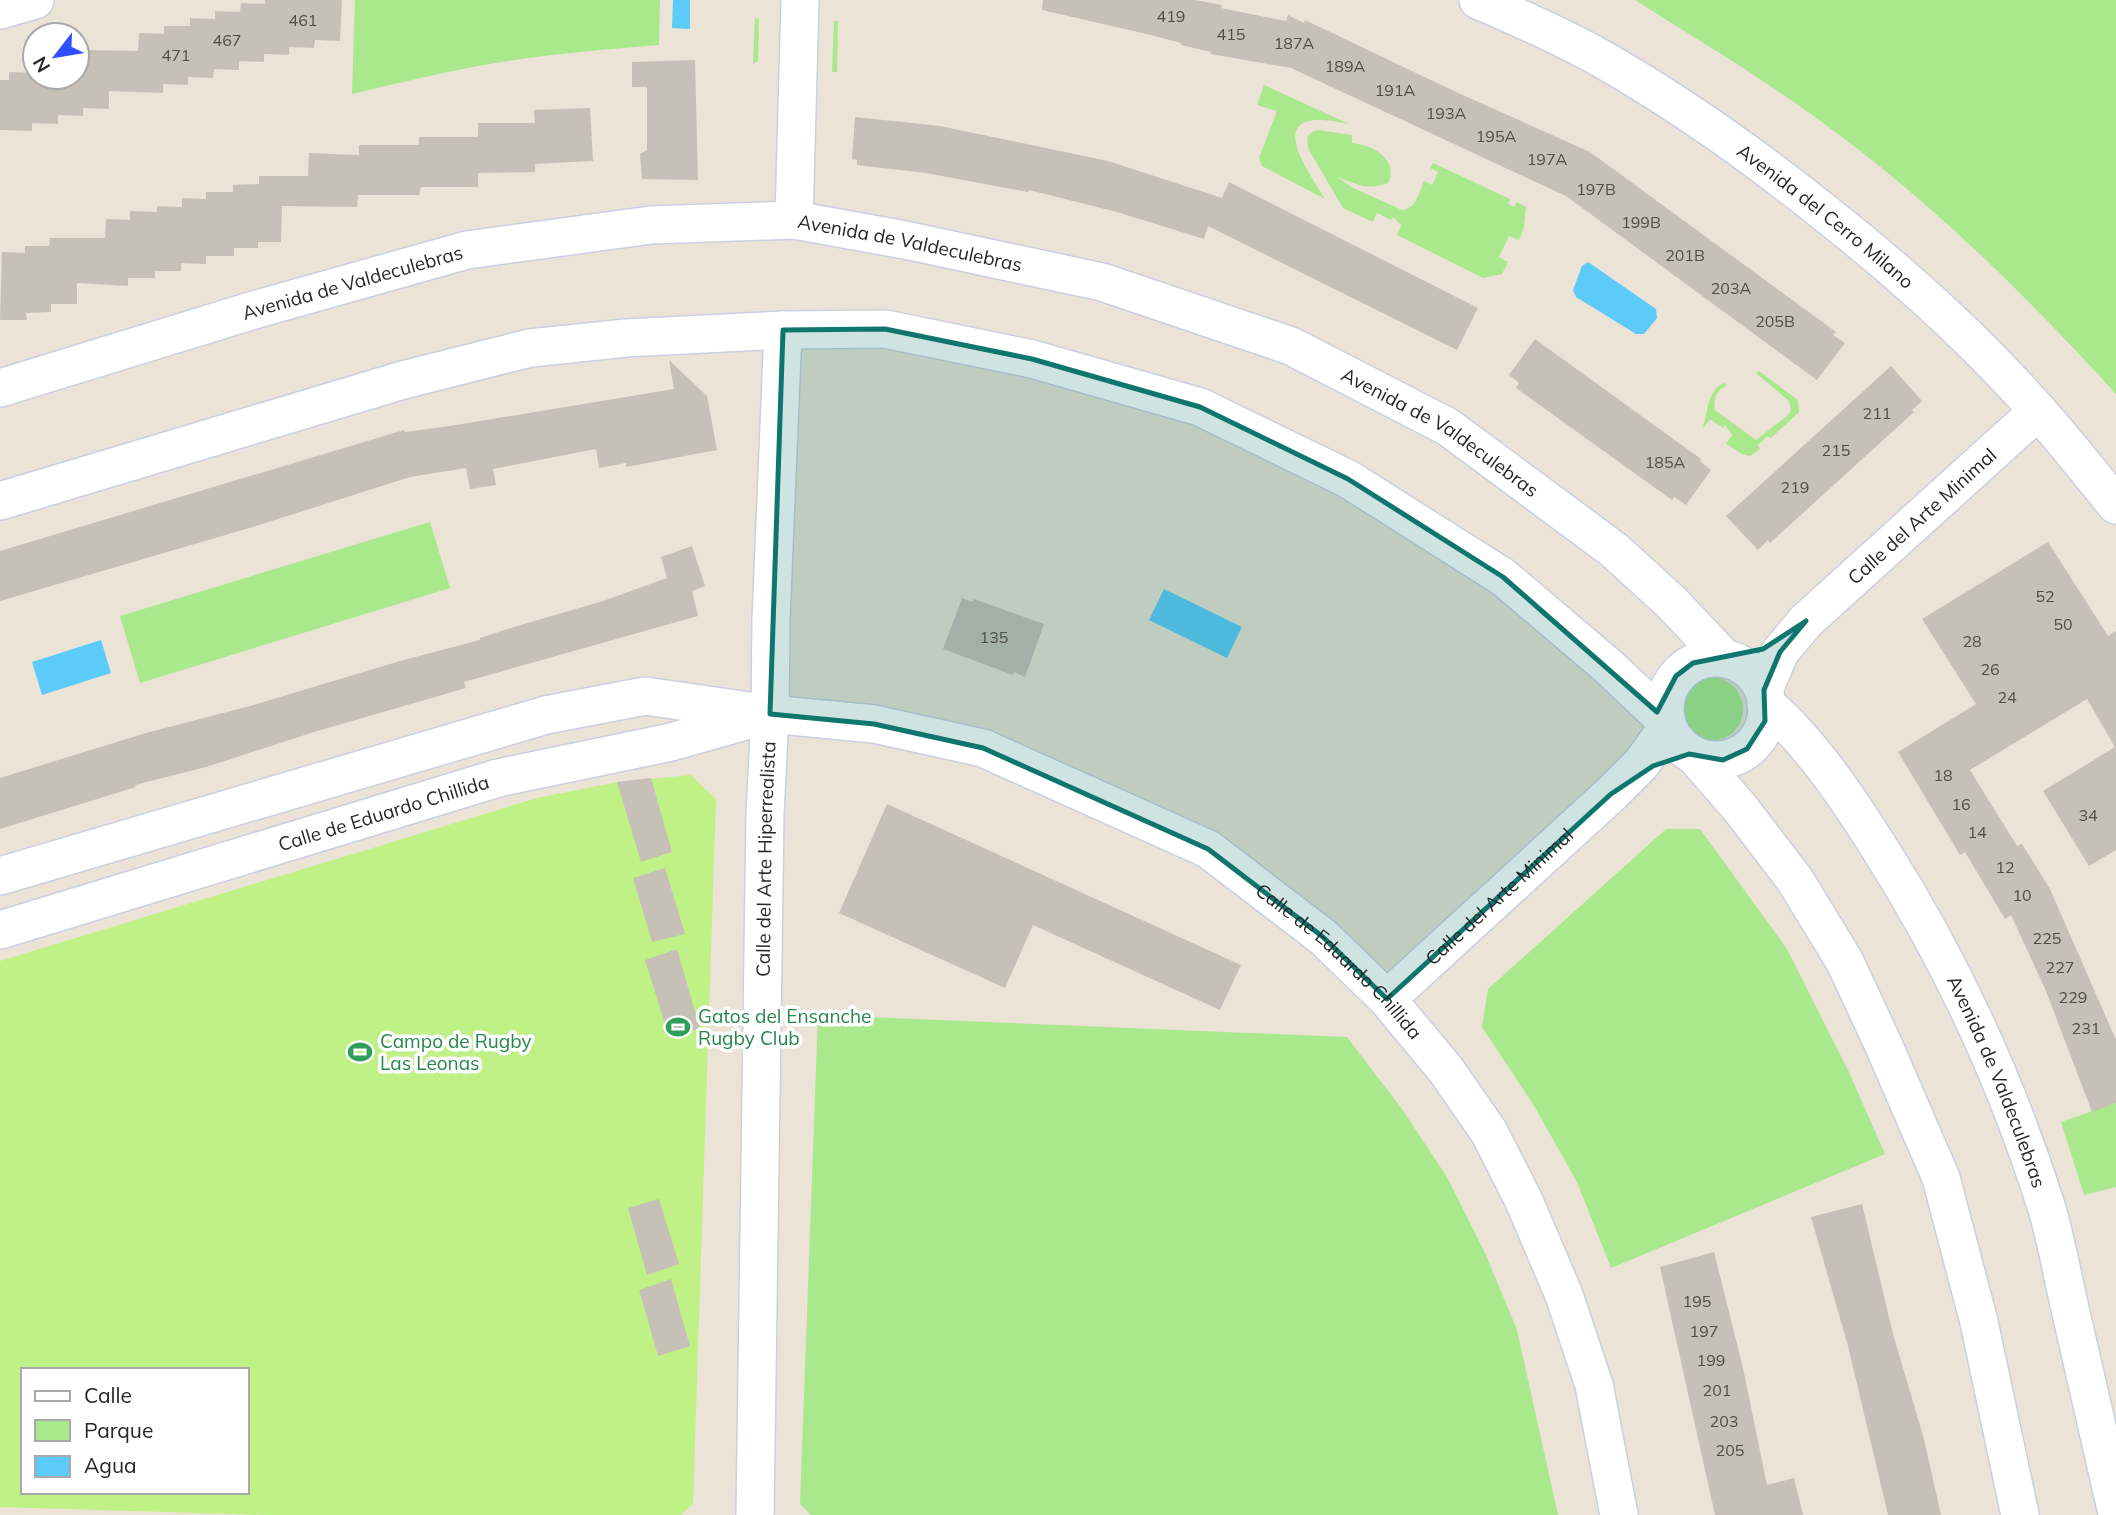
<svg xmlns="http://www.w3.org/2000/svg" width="2116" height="1515" font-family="Mulish,sans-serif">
	<rect width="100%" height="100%" fill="#ebe3d6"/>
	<path fill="#a9e88c" d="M 355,0 L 660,0 L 659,45 C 598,50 538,55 478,66 C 436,74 394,84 352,94 Z
		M 1635,0 L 2116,0 L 2116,394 C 2017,285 1910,181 1788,98 C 1738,63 1686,33 1635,0 Z
		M 755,18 L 759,19 L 758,61 L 753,64 Z
		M 834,21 L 838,21 L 837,72 L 832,72 Z
		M 1264,85 L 1349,124 C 1264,105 1299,158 1325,199 L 1262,166 L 1259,158 L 1277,111 L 1257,105 Z
		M 1318,130 L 1352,135 L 1352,143 C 1373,145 1399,159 1388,183 C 1368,191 1355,184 1338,177 L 1351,187 L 1402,210 C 1416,209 1419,193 1424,181 L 1432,185 L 1438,172 L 1430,168 L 1433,163 L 1510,199 L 1508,204 L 1514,207 L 1517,202 L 1526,207 L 1524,227 L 1519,240 L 1509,236 L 1499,257 L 1508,262 L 1502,274 L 1483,278 L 1397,235 L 1401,225 L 1393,217 L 1391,220 L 1377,213 L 1373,222 L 1343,208 L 1309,150 C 1306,140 1306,132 1318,130 Z
		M 1759,371 L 1798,400 L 1799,412 L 1771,438 L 1767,436 L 1758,445 L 1760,449 L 1750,456 L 1742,454 L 1726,444 L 1732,435 L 1725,425 L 1723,428 L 1710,419 L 1703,428 C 1707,414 1708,389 1724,383 L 1727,385 C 1716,391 1713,399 1715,410 L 1756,440 L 1788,415 L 1791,410 L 1789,401 L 1756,373 Z
		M 430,522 L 450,588 L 140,683 L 120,616 Z
		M1679 709a32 32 0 1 1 64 0a32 32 0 1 1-64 0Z
		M 1666,829 L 1700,829 L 1787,949 L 1848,1070 L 1885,1154 L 1611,1268 L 1577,1182 L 1533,1104 L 1482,1027 L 1488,989 Z
		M 818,1015 L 1347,1037 L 1402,1109 L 1447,1177 L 1486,1255 L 1517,1330 L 1558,1515 L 811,1515 L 800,1504 Z
		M 2116,1103 L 2116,1187 L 2084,1195 L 2061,1122 Z"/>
	<path fill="#c0f186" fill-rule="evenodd" d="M 691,775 L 716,799 L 693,1504 L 681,1515 L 268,1515 L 0,1507 L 0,961 L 537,798 L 618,782 ZM 23,1370 L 247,1370 L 247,1492 L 23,1492 Z"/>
	<path fill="#5dcbf9" d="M 673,0 L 690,0 L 690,29 L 672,28 Z
		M 1588,262 L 1656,309 L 1657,318 L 1644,334 L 1636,334 L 1576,297 L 1573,290 L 1582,266 Z
		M 1164,589 L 1242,627 L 1227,658 L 1149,620 Z
		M 101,640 L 111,673 L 42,695 L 32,662 Z"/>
	<path fill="#c6c0b6" d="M 265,0 L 342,0 L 340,41 L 315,40 L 314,48 L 289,47 L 289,55 L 264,54 L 264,62 L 239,61 L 239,70 L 214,69 L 213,78 L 188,77 L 188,85 L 163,84 L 163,93 L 109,91 L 109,109 L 83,108 L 83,116 L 58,115 L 58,124 L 32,123 L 32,131 L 0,130 L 0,80 L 9,80 L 9,72 L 34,73 L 35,65 L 35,77 L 77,77 L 77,58 L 85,58 L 85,50 L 138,51 L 139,33 L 164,34 L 164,26 L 190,26 L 190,18 L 215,19 L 215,11 L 240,12 L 241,3 L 265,4 Z
		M 1043,0 L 1195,0 L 1222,5 L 1221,8 L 1286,21 L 1288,15 L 1304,23 L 1305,20 L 1456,92 L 1590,152 L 1836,332 L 1833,335 L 1845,343 L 1817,380 L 1566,196 L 1291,68 L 1211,54 L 1211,52 L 1181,45 L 1181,43 L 1151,35 L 1042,10 Z
		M 695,60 L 698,180 L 642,179 L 640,154 L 647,150 L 647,87 L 632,87 L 632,62 Z
		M 590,108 L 593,161 L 535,164 L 535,172 L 478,173 L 478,187 L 421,187 L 419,195 L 358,195 L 357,207 L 282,206 L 281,242 L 258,242 L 258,248 L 234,248 L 234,256 L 206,256 L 206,264 L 181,263 L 181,271 L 155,271 L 155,278 L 128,278 L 128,286 L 77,283 L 77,304 L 51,304 L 51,312 L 26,313 L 27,320 L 0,320 L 2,252 L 25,253 L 25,246 L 49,246 L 50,238 L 105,238 L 106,219 L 130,220 L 130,211 L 157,212 L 157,206 L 182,207 L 182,198 L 206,199 L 206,192 L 233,192 L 233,185 L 259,184 L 259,176 L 308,176 L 309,153 L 359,155 L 359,145 L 419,145 L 419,137 L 478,137 L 478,123 L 535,123 L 534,110 Z
		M 855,117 L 940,126 L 1108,161 L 1222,198 L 1229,182 L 1478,308 L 1457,350 L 1208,226 L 1204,239 L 1117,212 L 1029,190 L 1028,192 L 926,173 L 857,165 L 857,160 L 852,159 Z
		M 1535,339 L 1701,459 L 1700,461 L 1711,470 L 1686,505 L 1674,497 L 1672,500 L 1516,388 L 1519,383 L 1509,375 Z
		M 669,360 L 707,396 L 717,450 L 626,467 L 626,463 L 599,468 L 596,449 L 493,469 L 496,485 L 470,489 L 466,468 L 410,477 L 256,526 L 0,601 L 0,551 L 404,430 L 405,432 L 450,426 L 674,389 Z
		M 1891,366 L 1922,401 L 1912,410 L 1914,412 L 1770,543 L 1768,540 L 1758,550 L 1726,516 Z
		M 2048,542 L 2108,636 L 2116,631 L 2116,850 L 2089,866 L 2043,791 L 2115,747 L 2087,699 L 1970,770 L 2017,846 L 2022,844 L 2050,889 L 2116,1040 L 2116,1103 L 2092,1112 L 2046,991 L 2011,915 L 2005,919 L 1965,852 L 1960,855 L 1898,752 L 1976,704 L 1922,619 Z
		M 692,546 L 705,586 L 692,591 L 698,616 L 464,682 L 466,688 L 314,732 L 206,767 L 135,785 L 136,787 L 0,829 L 0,778 L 146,733 L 250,706 L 400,661 L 480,640 L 480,638 L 514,627 L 603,601 L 667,578 L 661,557 Z
		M 962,598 L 973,602 L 974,599 L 1044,624 L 1025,677 L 1014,672 L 1013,675 L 943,649 Z
		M 651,778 L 672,852 L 641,862 L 617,782 Z
		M 887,804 L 1241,965 L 1220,1010 L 1033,925 L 1005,988 L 839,913 Z
		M 665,868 L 685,934 L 652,942 L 633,878 Z
		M 677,949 L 700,1029 L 668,1034 L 645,960 Z
		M 659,1199 L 679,1264 L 647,1275 L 628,1208 Z
		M 1862,1204 L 1893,1334 L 1924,1439 L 1941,1515 L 1888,1515 L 1848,1346 L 1811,1217 Z
		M 1714,1252 L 1743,1368 L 1767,1485 L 1794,1478 L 1803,1515 L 1715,1515 L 1660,1267 Z
		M 671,1279 L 690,1346 L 658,1356 L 639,1290 Z"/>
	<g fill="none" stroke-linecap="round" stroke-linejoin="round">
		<g stroke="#cbcfe2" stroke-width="40">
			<g id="minor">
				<path id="s1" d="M 1478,0 C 1520,18 1563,37 1602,59 C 1681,104 1755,157 1825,213 C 1901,273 1974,338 2038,411 C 2065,441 2090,473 2116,505"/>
				<path d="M 0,10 L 35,0"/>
				<path d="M 794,220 L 800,0"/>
				<path id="s2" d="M 0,388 L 254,310 L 467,250 L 651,225 L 794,220 L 905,240 L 1102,282 L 1291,346 L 1448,427 L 1614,550 L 1671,602 L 1724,658"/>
				<path d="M 0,501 L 403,380 L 530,348 L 626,338 L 783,330 L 885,329 L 1032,359 L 1200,407 L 1348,479 L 1503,577 L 1609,667 L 1665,720"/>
				<circle cx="1716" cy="709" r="51"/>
				<path id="s3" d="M 1764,690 L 1780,652 L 1806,621 L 2038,411"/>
				<path id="s4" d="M 1766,704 C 1811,742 1849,800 1880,849 C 1952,962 2007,1082 2047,1209 C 2057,1243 2063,1279 2071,1313 C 2086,1378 2101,1444 2116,1509"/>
				<path d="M 1694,755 L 1740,808 L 1795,880 L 1845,962 L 1884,1046 L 1941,1178 L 1979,1322 L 2020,1515"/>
				<path id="s5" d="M 0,876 L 546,715 L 645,696 L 770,714 L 874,724 L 983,748 L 1208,849 L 1323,937 L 1387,999 L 1446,1070 L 1489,1132 L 1524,1201 L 1564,1295 L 1594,1385 L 1619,1515"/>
				<path id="s6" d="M 0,930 L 498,778 L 671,742 L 756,718"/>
				<path id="s7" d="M 1387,999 L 1611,794 L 1641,764 L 1667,728"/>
				<path id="s8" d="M 755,1515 L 765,814 L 770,714 L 771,620 L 783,330"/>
			</g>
		</g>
		<use href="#minor" stroke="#fff" stroke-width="37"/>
	</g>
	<path fill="#0f766e" fill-opacity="0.2" stroke="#0f766e" stroke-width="5" stroke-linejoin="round" d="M 885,329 L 1032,359 L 1200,407 L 1348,479 L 1503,577 L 1657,712 L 1676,676 L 1693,663 L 1763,649 L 1806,621 L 1780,652 L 1764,690 L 1765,721 L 1747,749 L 1723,760 L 1689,754 L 1653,766 L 1611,794 L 1387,999 L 1323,937 L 1208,849 L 983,748 L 874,724 L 770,714 L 783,330 Z"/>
	<defs>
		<g id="stadium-bare" transform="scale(1.89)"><path d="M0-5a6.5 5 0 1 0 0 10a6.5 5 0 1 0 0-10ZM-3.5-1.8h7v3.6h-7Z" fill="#2e9e5b" stroke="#fff" stroke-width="2.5" paint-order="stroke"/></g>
	</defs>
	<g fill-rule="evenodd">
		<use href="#stadium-bare" x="678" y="1027"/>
		<use href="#stadium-bare" x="360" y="1052"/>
	</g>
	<g text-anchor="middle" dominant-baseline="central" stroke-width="7" stroke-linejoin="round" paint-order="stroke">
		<g font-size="16" fill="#4f4d4b">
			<text x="1171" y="16">419</text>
			<text x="303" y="20">461</text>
			<text x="1231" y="34">415</text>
			<text x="227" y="40">467</text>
			<text x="1294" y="43">187A</text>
			<text x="176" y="55">471</text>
			<text x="1345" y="66">189A</text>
			<text x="1395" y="90">191A</text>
			<text x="1446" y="113">193A</text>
			<text x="1496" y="136">195A</text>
			<text x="1547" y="159">197A</text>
			<text x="1596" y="189">197B</text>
			<text x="1641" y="222">199B</text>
			<text x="1685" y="255">201B</text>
			<text x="1731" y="288">203A</text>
			<text x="1775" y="321">205B</text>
			<text x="1877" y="413">211</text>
			<text x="1836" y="450">215</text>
			<text x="1665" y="462">185A</text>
			<text x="1795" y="487">219</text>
			<text x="2045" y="596">52</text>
			<text x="2063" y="624">50</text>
			<text x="994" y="637">135</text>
			<text x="1972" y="641">28</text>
			<text x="1990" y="669">26</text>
			<text x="2007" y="697">24</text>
			<text x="1943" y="775">18</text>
			<text x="1961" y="804">16</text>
			<text x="2088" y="815">34</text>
			<text x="1977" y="832">14</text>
			<text x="2005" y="867">12</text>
			<text x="2022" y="895">10</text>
			<text x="2047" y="938">225</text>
			<text x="2060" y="967">227</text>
			<text x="2073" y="997">229</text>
			<text x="2086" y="1028">231</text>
			<text x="1697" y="1301">195</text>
			<text x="1704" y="1331">197</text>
			<text x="1711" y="1360">199</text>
			<text x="1717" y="1390">201</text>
			<text x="1724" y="1421">203</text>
			<text x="1730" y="1450">205</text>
		</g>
		<g font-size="19" fill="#272727" stroke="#fff">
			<text stroke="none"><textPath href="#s1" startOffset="411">Avenida del Cerro Milano</textPath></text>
			<text stroke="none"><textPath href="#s2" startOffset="934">Avenida de Valdeculebras</textPath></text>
			<text stroke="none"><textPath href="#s2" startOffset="368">Avenida de Valdeculebras</textPath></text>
			<text stroke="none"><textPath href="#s2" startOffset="1502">Avenida de Valdeculebras</textPath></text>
			<text stroke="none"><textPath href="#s3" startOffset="238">Calle del Arte Minimal</textPath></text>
			<text stroke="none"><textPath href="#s6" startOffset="401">Calle de Eduardo Chillida</textPath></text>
			<text stroke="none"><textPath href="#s8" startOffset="656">Calle del Arte Hiperrealista</textPath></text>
			<text stroke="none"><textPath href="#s7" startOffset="152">Calle del Arte Minimal</textPath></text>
			<text stroke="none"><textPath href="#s5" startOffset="1432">Calle de Eduardo Chillida</textPath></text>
			<text stroke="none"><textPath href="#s4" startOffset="446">Avenida de Valdeculebras</textPath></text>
		</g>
		<g font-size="19" fill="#27864d" stroke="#fff" text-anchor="start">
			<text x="698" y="1016">Gatos del Ensanche<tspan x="698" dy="22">Rugby Club</tspan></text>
			<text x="380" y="1041">Campo de Rugby<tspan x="380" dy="22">Las Leonas</tspan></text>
		</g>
	</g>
	<rect x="21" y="1368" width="228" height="126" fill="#ffffff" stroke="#a9a9a9" stroke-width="2"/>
	<rect x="35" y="1391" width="35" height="10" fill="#ffffff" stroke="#a9a9a9" stroke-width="2"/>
	<text x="84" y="1403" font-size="21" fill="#272727">Calle</text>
	<rect x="35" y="1420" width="35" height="21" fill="#a9e88c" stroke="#a9a9a9" stroke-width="2"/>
	<text x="84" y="1438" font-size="21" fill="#272727">Parque</text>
	<rect x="35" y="1456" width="35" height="21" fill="#5dcbf9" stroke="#a9a9a9" stroke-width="2"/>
	<text x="84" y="1473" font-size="21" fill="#272727">Agua</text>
	<g transform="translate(56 56) rotate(239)"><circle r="33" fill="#ffffff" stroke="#a9a9a9" stroke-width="2"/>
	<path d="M0-5L12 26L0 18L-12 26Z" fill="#3050ff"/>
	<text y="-10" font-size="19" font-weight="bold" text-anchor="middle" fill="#272727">N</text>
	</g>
</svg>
